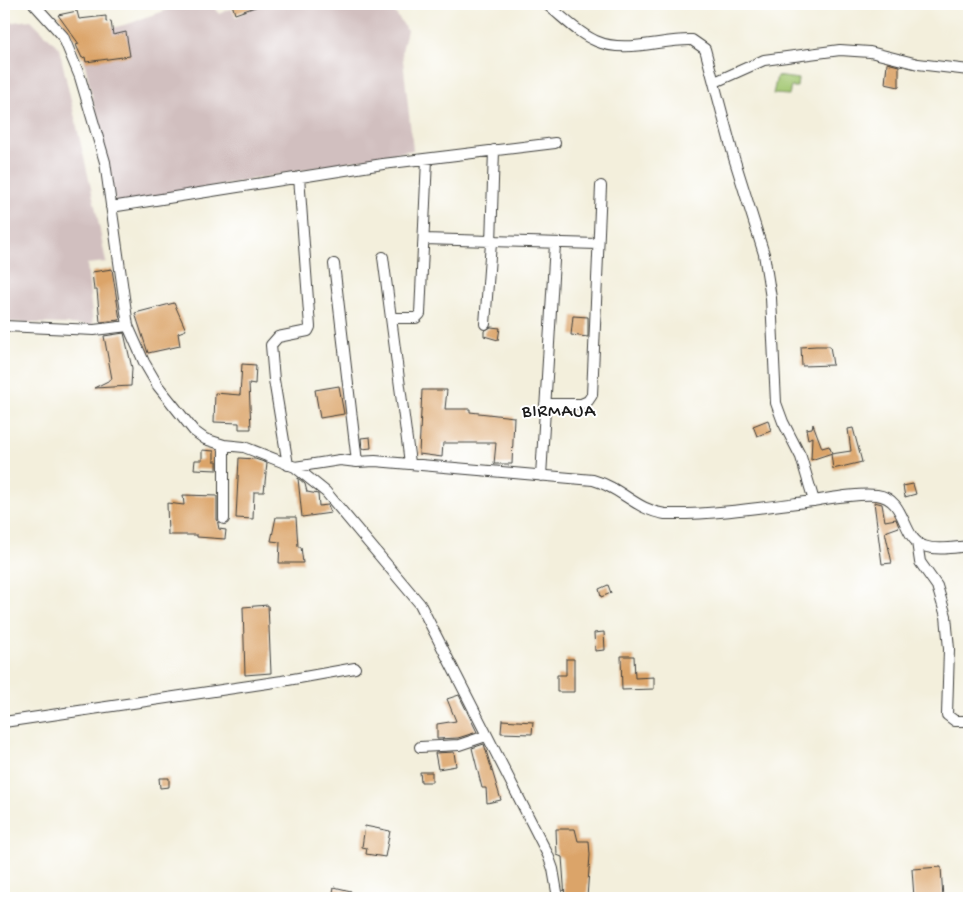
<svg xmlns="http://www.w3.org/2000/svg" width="973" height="902" font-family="'Gochi Hand',sans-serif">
	<rect width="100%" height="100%" fill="#fff"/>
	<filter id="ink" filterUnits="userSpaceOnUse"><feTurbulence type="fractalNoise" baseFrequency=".02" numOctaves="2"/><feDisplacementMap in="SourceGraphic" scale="10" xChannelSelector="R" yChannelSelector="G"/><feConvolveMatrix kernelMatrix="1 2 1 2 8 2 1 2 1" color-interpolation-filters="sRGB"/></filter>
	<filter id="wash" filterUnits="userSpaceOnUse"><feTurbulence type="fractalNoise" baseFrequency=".0096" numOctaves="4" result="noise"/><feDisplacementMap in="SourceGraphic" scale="20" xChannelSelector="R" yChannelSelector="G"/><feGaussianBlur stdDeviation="1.12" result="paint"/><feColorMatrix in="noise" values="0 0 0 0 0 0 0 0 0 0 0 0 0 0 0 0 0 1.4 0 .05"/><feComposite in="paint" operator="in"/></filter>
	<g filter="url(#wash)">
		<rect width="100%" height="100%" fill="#f3efdc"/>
		<path fill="#d1bfbf" d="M 183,4 L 213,4 L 219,14 L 231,8 L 236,17 L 251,9 L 249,4 L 389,4 L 407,30 L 402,51 L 413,150 L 116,204 L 79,37 L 131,23 Z
			M 31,20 L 59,48 L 96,210 L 106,262 L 87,264 L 93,325 L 4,322 L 4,23 Z"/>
		<path fill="#a1c670" stroke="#5e7146" d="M 777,76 L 798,79 L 797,87 L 791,87 L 789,95 L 773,94 Z"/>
		<g id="blocks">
			<path fill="#dba469" d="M 232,4 L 260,4 L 261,5 L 235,14 Z
				M 77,11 L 79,19 L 106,16 L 106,22 L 111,21 L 113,35 L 126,32 L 130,56 L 86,62 L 85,57 L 82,58 L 76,45 L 79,44 L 58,15 Z
				M 887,63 L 899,66 L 899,87 L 885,84 Z
				M 112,269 L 120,320 L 100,322 L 97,290 L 94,290 L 92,272 Z
				M 174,303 L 186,330 L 178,333 L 180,346 L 148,353 L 135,313 Z
				M 573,316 L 588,317 L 588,337 L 571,335 Z
				M 491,327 L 500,328 L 498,340 L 484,336 L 484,331 Z
				M 124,333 L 132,368 L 131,386 L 94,388 L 112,379 L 104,336 Z
				M 816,346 L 830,346 L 833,365 L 802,366 L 801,347 Z
				M 242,364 L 256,365 L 255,384 L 249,383 L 251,429 L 239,429 L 239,423 L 214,422 L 215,393 L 240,395 Z
				M 339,386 L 344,414 L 320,418 L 315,390 Z
				M 422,390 L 447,390 L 445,409 L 470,409 L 470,412 L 514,417 L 512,464 L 494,464 L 496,443 L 443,443 L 442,457 L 419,454 Z
				M 768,420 L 771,431 L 757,436 L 753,426 Z
				M 813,424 L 822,448 L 829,446 L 832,453 L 811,460 L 812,437 L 808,439 L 806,429 L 812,428 Z
				M 853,428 L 862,462 L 833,469 L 831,454 L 851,451 L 848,429 Z
				M 370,437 L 371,448 L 362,449 L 361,438 Z
				M 202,450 L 214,451 L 214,461 L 217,461 L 217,470 L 194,469 L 195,460 L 202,460 Z
				M 239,458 L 255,459 L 267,463 L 264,492 L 254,492 L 253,519 L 236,518 Z
				M 298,478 L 305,484 L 307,492 L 318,494 L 319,506 L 328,505 L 331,513 L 302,517 Z
				M 913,484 L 916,494 L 905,497 L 903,486 Z
				M 183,495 L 217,496 L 217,519 L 219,529 L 226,530 L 225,539 L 197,537 L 197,535 L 168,535 L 167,503 L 184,505 Z
				M 874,502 L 882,504 L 885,521 L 896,519 L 899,527 L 885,532 L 892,563 L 882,564 Z
				M 276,517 L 296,517 L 298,547 L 301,547 L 303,563 L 279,563 L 280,542 L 271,541 Z
				M 608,585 L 611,593 L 601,597 L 599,589 Z
				M 268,605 L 271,673 L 245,675 L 243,607 Z
				M 604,632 L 605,650 L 595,651 L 594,633 Z
				M 621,656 L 634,656 L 635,678 L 654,677 L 654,689 L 622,690 Z
				M 566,659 L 574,659 L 574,692 L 557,692 L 557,675 L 566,675 Z
				M 459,695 L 477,732 L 458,738 L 437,739 L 437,724 L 456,721 L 447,699 Z
				M 502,720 L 533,722 L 532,734 L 501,733 Z
				M 484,744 L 501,800 L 487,803 L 486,788 L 482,788 L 472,748 Z
				M 454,752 L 456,766 L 438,769 L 435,753 Z
				M 420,772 L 432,772 L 432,782 L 421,782 Z
				M 159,778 L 169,778 L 169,787 L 160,788 Z
				M 365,826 L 390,831 L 385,857 L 366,854 L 367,848 L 362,847 Z
				M 556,829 L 575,829 L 578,841 L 589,841 L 590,855 L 587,898 L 565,898 L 562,857 L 557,855 Z
				M 941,867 L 943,898 L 914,898 L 912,869 Z
				M 334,887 L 351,891 L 350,898 L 332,898 Z"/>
		</g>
	</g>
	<g filter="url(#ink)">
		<use href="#blocks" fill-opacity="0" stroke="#3c3c39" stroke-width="1"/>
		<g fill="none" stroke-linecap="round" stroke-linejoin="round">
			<g stroke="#3c3c39" stroke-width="12">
				<path id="minor" d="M 34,4 L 63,36 L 80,77 L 105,162 L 128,326 L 144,362 L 158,386 L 194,431 L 205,439 L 224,445 L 244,447 L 295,467 L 326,492 L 420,604 L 548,855 L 553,869 L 558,898
					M 546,4 C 562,16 577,33 596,41 C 625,54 661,39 692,40 L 705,49 L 734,158 L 764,254 L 771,298 L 776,403 L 783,422 L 801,457 L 814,501
					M 715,82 L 764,60 L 840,50 L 870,52 L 918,64 L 969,70
					M 111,207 L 383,164 L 555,143
					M 424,239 L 598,244
					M 383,257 L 410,463
					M 334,264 L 357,462
					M 391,318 L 416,318 L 420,314 L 427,159
					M 485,324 L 491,243 L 494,150
					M 4,326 L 94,330 L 128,326
					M 545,404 L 581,404 L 588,401 L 592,395 L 601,186
					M 224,445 L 224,519
					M 288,465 L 274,380 L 271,345 L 278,337 L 308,331 L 310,327 L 299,177
					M 295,467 L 340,460 L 357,462 L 375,461 L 593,480 C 622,488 636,510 665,514 C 711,515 759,508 805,502 C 828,499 854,493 877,495 C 907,499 901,538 924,546 C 937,551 956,547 969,546
					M 541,476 L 555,244
					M 917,542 L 920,562 L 937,586 L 946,616 L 949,649 L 947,715 L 955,721 L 969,721
					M 4,722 L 282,681 L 355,668
					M 420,747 L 459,745 L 486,736"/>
			</g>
			<use href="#minor" stroke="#fff" stroke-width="10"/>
		</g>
	</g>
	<g text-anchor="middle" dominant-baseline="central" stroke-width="4" stroke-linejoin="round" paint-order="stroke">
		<g font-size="18" letter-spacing="1" fill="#1c1c1c" stroke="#fff">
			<text x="559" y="412">BIRMAUA</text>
		</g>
	</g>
	<rect width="973" height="902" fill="none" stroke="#fff" stroke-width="20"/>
</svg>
